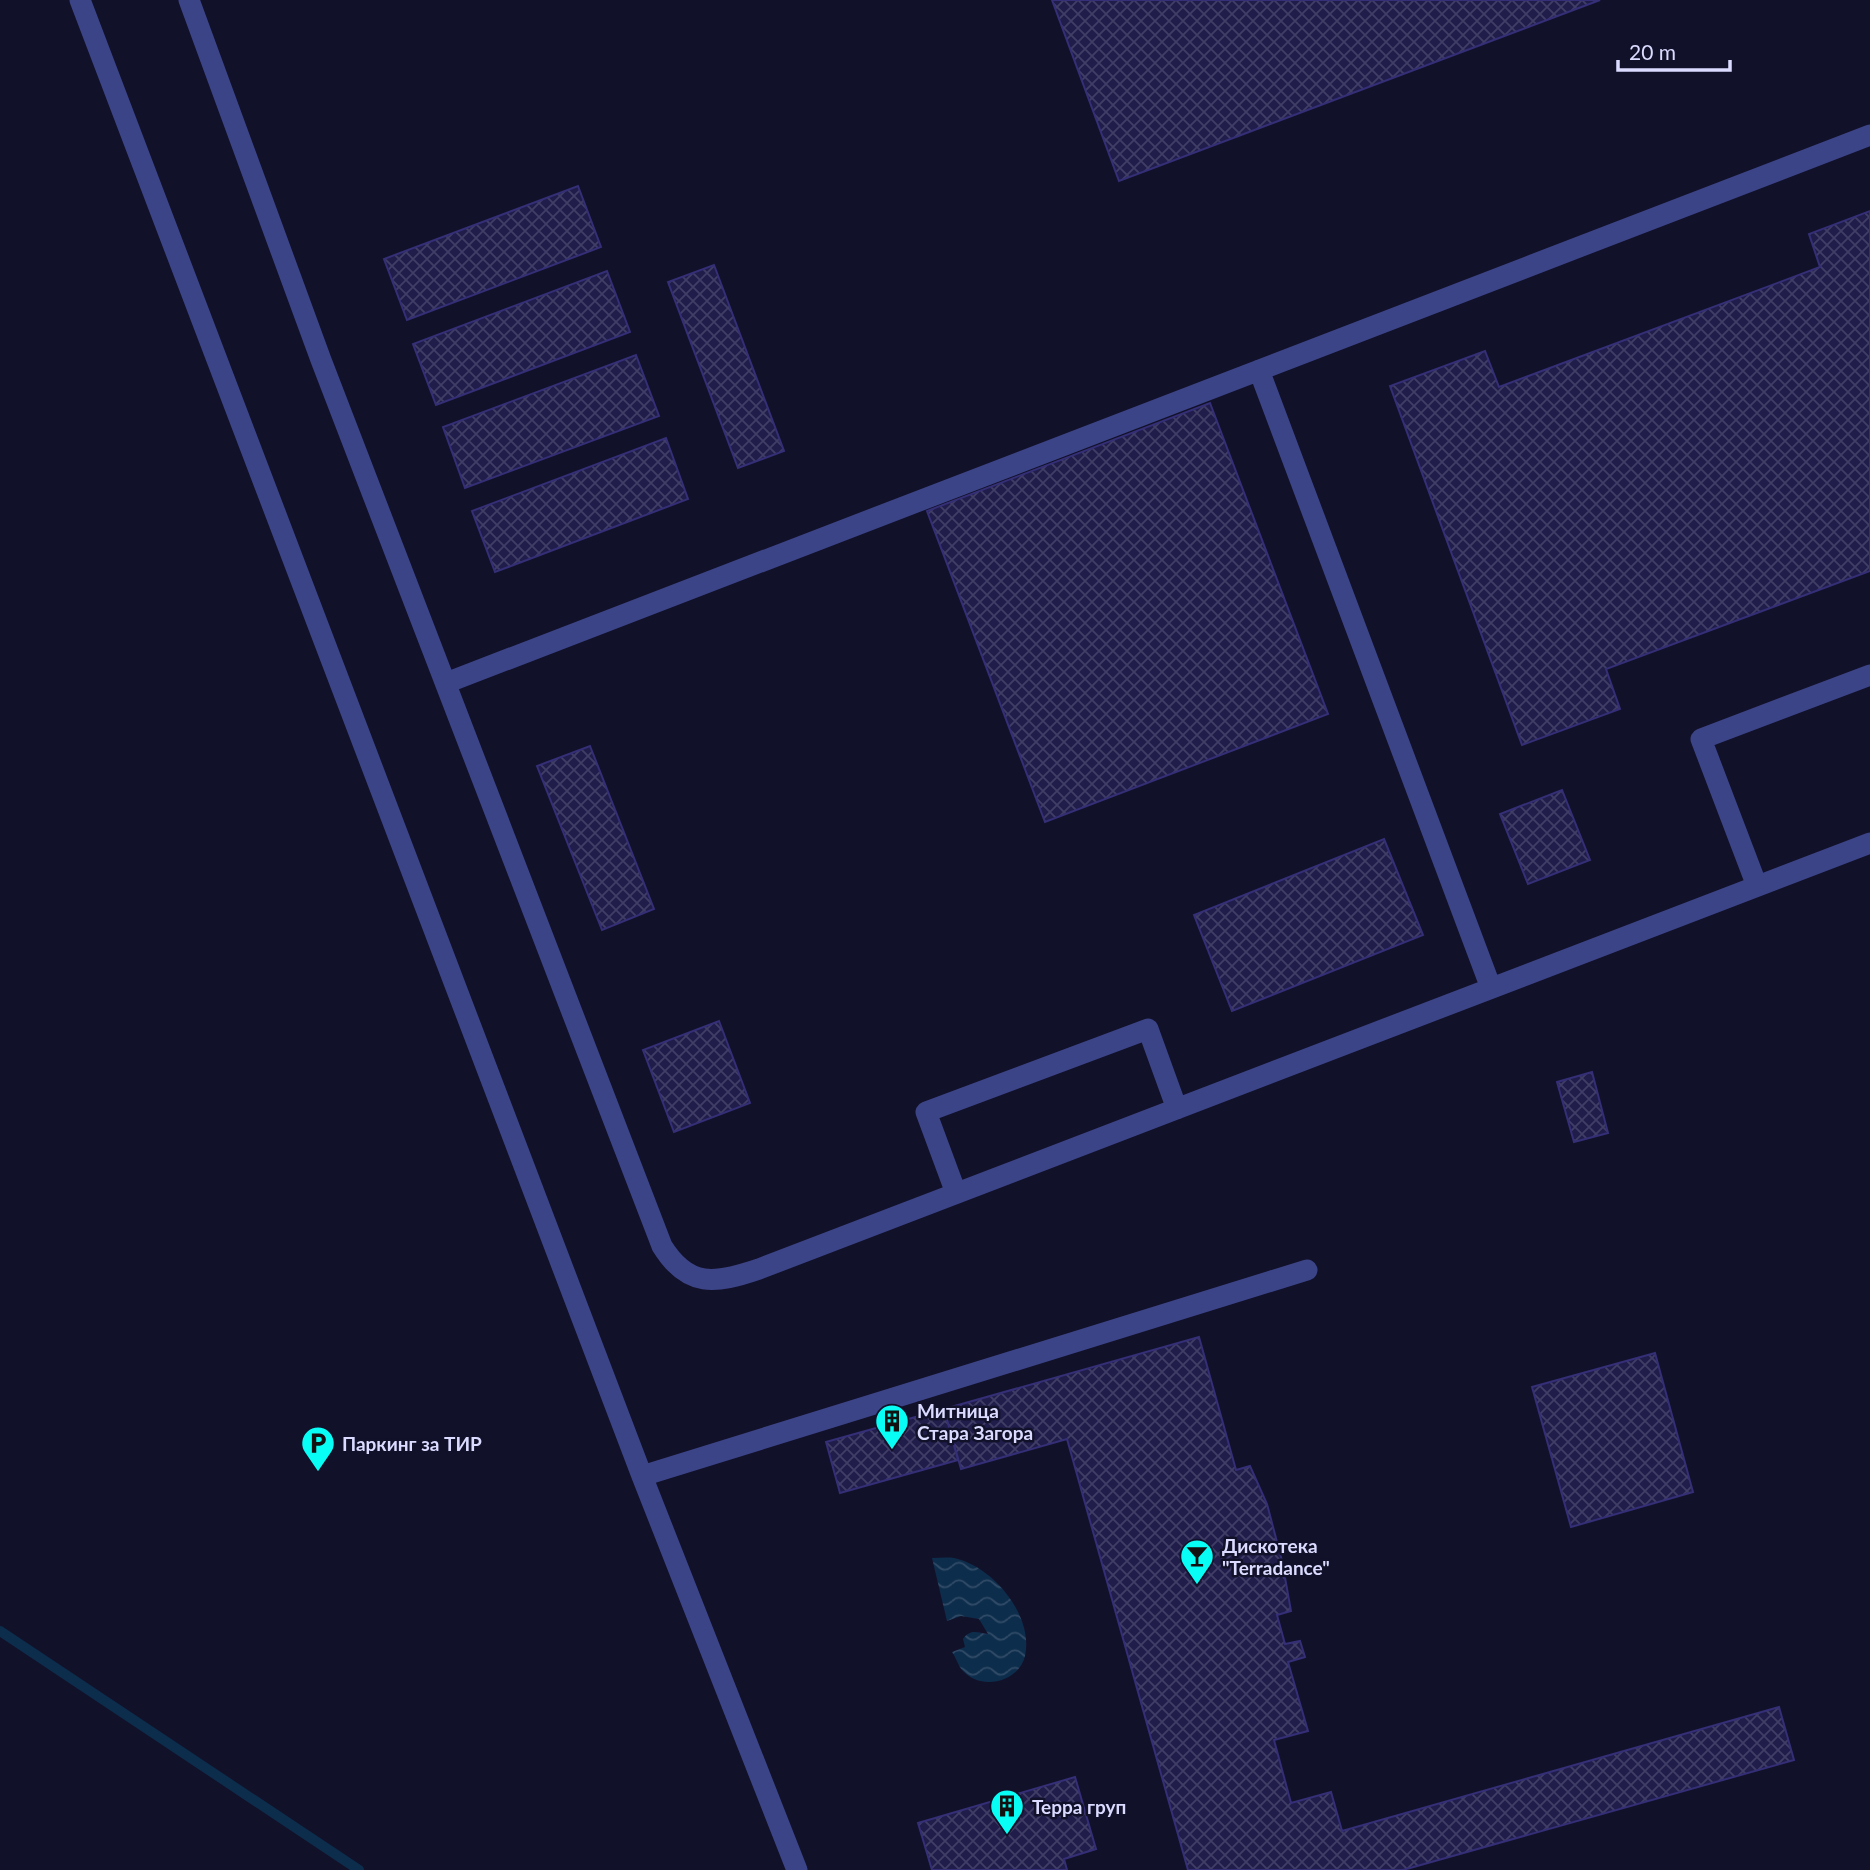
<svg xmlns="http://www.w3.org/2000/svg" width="1870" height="1870" font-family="Lato,sans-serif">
	<defs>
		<pattern id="water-waves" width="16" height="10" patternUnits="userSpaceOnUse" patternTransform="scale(1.75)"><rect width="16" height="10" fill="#0d2d4c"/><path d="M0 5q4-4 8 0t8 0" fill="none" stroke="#304b67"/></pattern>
		<pattern id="building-cross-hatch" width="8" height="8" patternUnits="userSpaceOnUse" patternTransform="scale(1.75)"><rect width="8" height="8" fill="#201d4b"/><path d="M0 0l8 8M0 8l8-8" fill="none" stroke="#403d66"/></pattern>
	</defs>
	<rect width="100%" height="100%" fill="#12112a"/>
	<path fill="url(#water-waves)" d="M 932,1558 C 939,1558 947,1557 954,1558 C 993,1566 1034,1616 1025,1656 C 1019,1682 981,1691 963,1671 C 958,1666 956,1657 952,1652 L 965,1647 L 963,1639 C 971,1628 978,1633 988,1634 L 979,1619 L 961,1616 L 947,1621 Z"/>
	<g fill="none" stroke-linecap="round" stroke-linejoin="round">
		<path stroke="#0d2d4c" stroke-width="10" d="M 0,1631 L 359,1870"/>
	</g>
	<path fill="url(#building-cross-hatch)" stroke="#342f76" stroke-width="2" d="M 1052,0 L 1600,0 L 1119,181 Z
		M 578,186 L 601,247 L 407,320 L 384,259 Z
		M 1870,211 L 1870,571 L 1606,669 L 1620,709 L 1522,745 L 1390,386 L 1485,351 L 1499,387 L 1820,267 L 1809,234 Z
		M 714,265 L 784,451 L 738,468 L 668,282 Z
		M 607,271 L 630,332 L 436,405 L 413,344 Z
		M 636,355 L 659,416 L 465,488 L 443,427 Z
		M 1210,403 L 1328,714 L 1045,822 L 927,511 Z
		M 666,438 L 688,499 L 495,572 L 472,511 Z
		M 590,746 L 654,909 L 602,930 L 537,766 Z
		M 1562,790 L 1590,860 L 1528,884 L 1500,814 Z
		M 1384,839 L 1423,935 L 1232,1011 L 1194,915 Z
		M 719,1021 L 750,1103 L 674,1132 L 643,1050 Z
		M 1592,1072 L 1608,1133 L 1574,1142 L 1557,1082 Z
		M 1199,1337 L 1236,1470 L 1250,1466 L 1267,1504 L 1282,1561 L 1291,1611 L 1277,1615 L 1285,1644 L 1300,1641 L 1305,1657 L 1288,1662 L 1308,1731 L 1274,1740 L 1291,1803 L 1331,1792 L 1342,1831 L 1779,1707 L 1794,1760 L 1403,1870 L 1188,1870 L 1067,1439 L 961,1469 L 944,1409 Z
		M 1655,1353 L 1693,1492 L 1571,1527 L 1532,1387 Z
		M 944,1409 L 958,1460 L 840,1493 L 826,1442 Z
		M 1075,1777 L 1096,1849 L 1064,1859 L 1067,1870 L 932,1870 L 918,1823 Z"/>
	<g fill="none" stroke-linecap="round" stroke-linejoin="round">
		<path stroke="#3c4488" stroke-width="21" d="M 80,0 L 642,1476 L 797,1870
			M 189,0 L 321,360 L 662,1246 C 688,1288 715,1284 759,1269 L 1870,843
			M 1259,370 L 1491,988
			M 446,683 L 1870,135
			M 1757,886 L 1701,739 L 1870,675
			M 956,1193 L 926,1112 L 1148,1029 L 1177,1109
			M 642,1476 L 1307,1270"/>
	</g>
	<defs>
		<g id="building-pin" transform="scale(1.75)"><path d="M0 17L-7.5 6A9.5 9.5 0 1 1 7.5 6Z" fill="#08fdf5" stroke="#12112a"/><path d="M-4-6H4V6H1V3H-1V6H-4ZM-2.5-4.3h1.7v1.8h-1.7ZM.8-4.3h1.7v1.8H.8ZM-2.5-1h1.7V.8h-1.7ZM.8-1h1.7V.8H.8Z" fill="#111"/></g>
		<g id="parking-pin" transform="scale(1.75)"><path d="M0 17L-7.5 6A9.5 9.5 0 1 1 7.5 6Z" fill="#08fdf5" stroke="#12112a"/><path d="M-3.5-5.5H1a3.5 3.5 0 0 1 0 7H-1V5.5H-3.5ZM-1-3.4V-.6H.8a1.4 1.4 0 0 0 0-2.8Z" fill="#111"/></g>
		<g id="bar-pin" transform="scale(1.75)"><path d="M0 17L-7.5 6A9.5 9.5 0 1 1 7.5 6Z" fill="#08fdf5" stroke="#12112a"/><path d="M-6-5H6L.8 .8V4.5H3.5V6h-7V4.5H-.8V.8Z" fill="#111"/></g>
	</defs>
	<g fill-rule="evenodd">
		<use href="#building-pin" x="892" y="1421"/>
		<use href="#parking-pin" x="318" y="1443"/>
		<use href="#bar-pin" x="1197" y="1556"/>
		<use href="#building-pin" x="1007" y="1806"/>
	</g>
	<g text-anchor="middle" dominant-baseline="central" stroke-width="5" stroke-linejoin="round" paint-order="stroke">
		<g font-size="19" font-weight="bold" fill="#dadbff" stroke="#12112a" text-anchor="start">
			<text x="917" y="1410">Митница<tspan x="917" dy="22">Стара Загора</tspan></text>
			<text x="342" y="1443">Паркинг за ТИР</text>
			<text x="1222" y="1545">Дискотека<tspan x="1222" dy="22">"Terradance"</tspan></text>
			<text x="1032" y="1806">Терра груп</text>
		</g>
	</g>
	<path d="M1618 60v10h112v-10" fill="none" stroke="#dadbff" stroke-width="3.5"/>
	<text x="1629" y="60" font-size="21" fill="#dadbff" stroke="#12112a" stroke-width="5" paint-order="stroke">20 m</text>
</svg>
